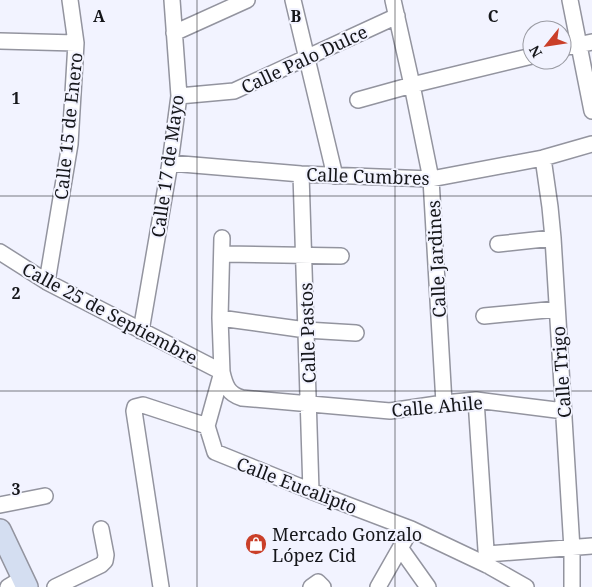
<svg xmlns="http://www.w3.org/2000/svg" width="592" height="587" font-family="'Noto Serif',serif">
	<rect width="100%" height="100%" fill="#f2f3ff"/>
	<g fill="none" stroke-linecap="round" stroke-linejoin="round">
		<g stroke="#93949f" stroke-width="18">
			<path id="street" d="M 293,0 L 335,176
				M 393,0 L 412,85 L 431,179 L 444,403
				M 570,0 L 592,111
				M 174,33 L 247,0
				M 0,41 L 76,43
				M 562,48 L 592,42
				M 179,96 L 234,91 L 397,16
				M 358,100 L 412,85 L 532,56
				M 543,158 L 550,207 L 553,238 L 572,549 L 572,587
				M 170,163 L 301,174 L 431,179 L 543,158 L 592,144
				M 301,174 L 311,491
				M 222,238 L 220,318 L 222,372 L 207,426 L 215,452 L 311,491 L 411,529 L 487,565 L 526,587
				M 498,244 L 553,238
				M 0,252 L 47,282 L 222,372
				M 223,254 L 341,256
				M 47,282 L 70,144 L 76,43 L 70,0
				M 484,316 L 557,309
				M 220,318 L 306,330 L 356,333
				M 141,331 L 170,163 L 179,96 L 172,0
				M 222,372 C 225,385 228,394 242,398 L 390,411 L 444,403 L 476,400 L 564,411
				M 476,400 L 487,565
				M 0,505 L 45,496
				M 401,549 L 428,587
				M 487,554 L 592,546
				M 8,587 L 23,578
				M 55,587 L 101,565 L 105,561 L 106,555 L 101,529
				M 161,587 L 134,411 L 135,407 L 143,405 L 207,426
				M 311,587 L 318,582 L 323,587
				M 378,587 L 411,529"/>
		</g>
		<g stroke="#93949f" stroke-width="24">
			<path id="secondary" d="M 0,530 L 27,587"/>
		</g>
		<use href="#street" stroke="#fff" stroke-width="15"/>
		<use href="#secondary" stroke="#d4def1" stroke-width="21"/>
	</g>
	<path fill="none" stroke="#15161a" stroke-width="1" stroke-opacity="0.55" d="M 197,0 L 197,587M 395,0 L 395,587M 0,196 L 592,196M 0,391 L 592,391"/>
	<defs>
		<g id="shop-disc" transform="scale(1.125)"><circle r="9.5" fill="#ca3f29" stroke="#f2f3ff"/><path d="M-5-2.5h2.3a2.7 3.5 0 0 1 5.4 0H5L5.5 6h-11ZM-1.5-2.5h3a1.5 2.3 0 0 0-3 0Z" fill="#fff"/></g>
	</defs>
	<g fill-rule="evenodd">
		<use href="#shop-disc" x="256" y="544"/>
	</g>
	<g text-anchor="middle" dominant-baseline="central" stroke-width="4" stroke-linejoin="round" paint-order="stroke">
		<g font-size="18" fill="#15161a" stroke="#f2f3ff">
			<text transform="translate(304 59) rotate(-25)">Calle Palo Dulce</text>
			<text transform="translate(68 126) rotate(-84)">Calle 15 de Enero</text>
			<text transform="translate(167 166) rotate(-82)">Calle 17 de Mayo</text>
			<text transform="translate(368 176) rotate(2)">Calle Cumbres</text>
			<text transform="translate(436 259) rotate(-93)">Calle Jardines</text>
			<text transform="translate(110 313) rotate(28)">Calle 25 de Septiembre</text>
			<text transform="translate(307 333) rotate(-92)">Calle Pastos</text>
			<text transform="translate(561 372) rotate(-94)">Calle Trigo</text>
			<text transform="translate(437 406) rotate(-5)">Calle Ahile</text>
			<text transform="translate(297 485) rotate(21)">Calle Eucalipto</text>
		</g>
		<g font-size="18" fill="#15161a" stroke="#f2f3ff" text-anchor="start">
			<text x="272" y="534">Mercado Gonzalo<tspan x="272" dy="21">López Cid</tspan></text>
		</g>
	</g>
	<g font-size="16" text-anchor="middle" font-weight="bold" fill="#15161a" stroke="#f2f3ff" stroke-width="4" stroke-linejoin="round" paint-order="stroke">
		<text x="99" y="22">A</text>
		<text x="296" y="22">B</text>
		<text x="493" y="22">C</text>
		<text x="16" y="104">1</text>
		<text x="16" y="299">2</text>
		<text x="16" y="495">3</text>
	</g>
	<g transform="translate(547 45) rotate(240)"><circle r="24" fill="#f2f3ff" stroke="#9a9ba3"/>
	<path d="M0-4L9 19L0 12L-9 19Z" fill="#ca3f29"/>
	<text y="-8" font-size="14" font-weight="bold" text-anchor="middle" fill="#15161a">N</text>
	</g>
</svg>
